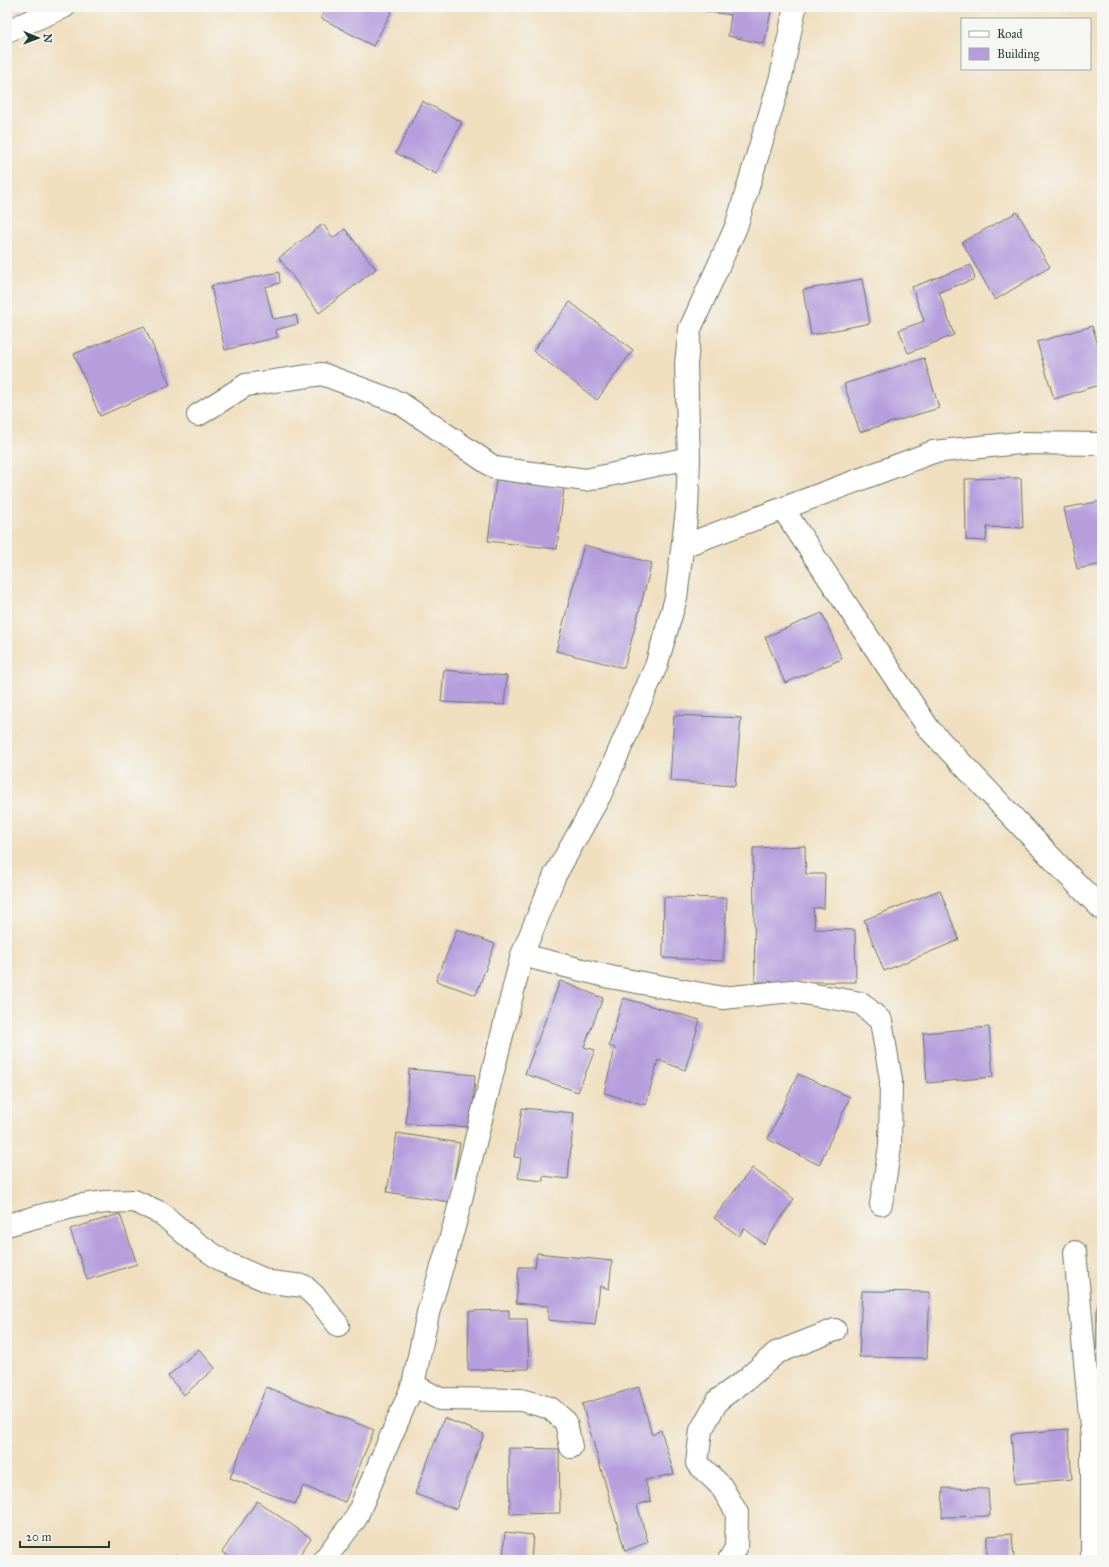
<svg xmlns="http://www.w3.org/2000/svg" width="1109" height="1567" font-family="'IM FELL Great Primer',serif">
	<rect width="100%" height="100%" fill="#f6f6f2"/>
	<filter id="ink" filterUnits="userSpaceOnUse"><feTurbulence type="fractalNoise" baseFrequency=".025" numOctaves="2"/><feDisplacementMap in="SourceGraphic" scale="8" xChannelSelector="R" yChannelSelector="G"/><feConvolveMatrix kernelMatrix="1 2 1 2 8 2 1 2 1" color-interpolation-filters="sRGB"/></filter>
	<filter id="wash" filterUnits="userSpaceOnUse"><feTurbulence type="fractalNoise" baseFrequency=".012" numOctaves="4" result="noise"/><feDisplacementMap in="SourceGraphic" scale="16" xChannelSelector="R" yChannelSelector="G"/><feGaussianBlur stdDeviation="0.9" result="paint"/><feColorMatrix in="noise" values="0 0 0 0 0 0 0 0 0 0 0 0 0 0 0 0 0 1.4 0 .05"/><feComposite in="paint" operator="in"/></filter>
	<g filter="url(#wash)">
		<rect width="100%" height="100%" fill="#f0dfbf"/>
		<g id="blocks">
			<path fill="#b69edd" d="M 327,7 L 394,7 L 373,46 L 321,18 Z
				M 705,7 L 772,7 L 764,44 L 728,36 L 731,15 L 704,11 Z
				M 422,101 L 462,122 L 436,174 L 396,153 Z
				M 1017,212 L 1050,267 L 995,300 L 962,242 Z
				M 323,224 L 333,238 L 345,229 L 376,269 L 319,313 L 279,258 Z
				M 971,265 L 975,279 L 939,292 L 954,335 L 908,353 L 899,330 L 924,321 L 912,287 Z
				M 279,272 L 280,283 L 265,287 L 273,319 L 296,315 L 298,324 L 275,330 L 278,337 L 225,350 L 211,286 Z
				M 862,279 L 870,323 L 811,335 L 803,290 Z
				M 570,302 L 633,350 L 597,400 L 533,351 Z
				M 144,326 L 170,385 L 100,416 L 74,354 Z
				M 1092,326 L 1102,359 L 1102,384 L 1054,399 L 1037,342 Z
				M 924,358 L 939,408 L 860,432 L 844,384 Z
				M 1021,478 L 1023,528 L 987,527 L 986,541 L 966,540 L 965,479 Z
				M 496,480 L 564,488 L 557,549 L 488,541 Z
				M 1102,501 L 1102,564 L 1077,569 L 1064,508 Z
				M 584,545 L 652,563 L 624,668 L 556,651 Z
				M 822,613 L 842,659 L 785,683 L 765,637 Z
				M 444,670 L 507,676 L 504,705 L 441,702 Z
				M 674,715 L 741,718 L 735,786 L 670,781 Z
				M 805,846 L 806,874 L 825,874 L 824,908 L 813,908 L 815,929 L 855,930 L 856,982 L 755,982 L 753,848 Z
				M 940,890 L 959,940 L 884,971 L 864,920 Z
				M 664,897 L 727,898 L 723,961 L 663,958 Z
				M 457,929 L 495,944 L 476,995 L 436,981 Z
				M 560,981 L 603,998 L 584,1047 L 595,1050 L 578,1092 L 525,1074 Z
				M 623,998 L 700,1020 L 685,1070 L 658,1060 L 646,1105 L 604,1093 L 615,1048 L 609,1046 Z
				M 989,1027 L 993,1077 L 927,1083 L 923,1033 Z
				M 409,1069 L 475,1075 L 472,1127 L 406,1124 Z
				M 798,1074 L 850,1097 L 819,1165 L 768,1139 Z
				M 522,1108 L 574,1113 L 568,1179 L 543,1176 L 543,1181 L 518,1178 L 521,1158 L 514,1157 Z
				M 397,1133 L 460,1143 L 450,1202 L 387,1192 Z
				M 752,1168 L 794,1199 L 764,1244 L 744,1228 L 739,1236 L 714,1218 Z
				M 120,1214 L 137,1264 L 87,1280 L 70,1229 Z
				M 537,1253 L 612,1261 L 609,1289 L 600,1286 L 595,1325 L 548,1320 L 548,1306 L 516,1303 L 519,1267 L 535,1267 Z
				M 862,1291 L 930,1292 L 927,1358 L 859,1357 Z
				M 1097,1306 L 1102,1306 L 1102,1372 L 1096,1372 Z
				M 509,1310 L 509,1319 L 527,1319 L 529,1369 L 468,1370 L 469,1311 Z
				M 199,1349 L 215,1368 L 184,1395 L 168,1376 Z
				M 266,1387 L 374,1430 L 345,1502 L 303,1486 L 295,1504 L 230,1478 Z
				M 639,1387 L 652,1435 L 661,1430 L 674,1474 L 645,1480 L 651,1501 L 637,1505 L 648,1542 L 625,1551 L 582,1404 Z
				M 444,1418 L 484,1434 L 456,1509 L 415,1494 Z
				M 1068,1429 L 1072,1479 L 1015,1484 L 1011,1434 Z
				M 509,1448 L 559,1449 L 560,1513 L 510,1514 Z
				M 943,1488 L 988,1489 L 990,1516 L 942,1517 Z
				M 257,1501 L 311,1538 L 296,1560 L 233,1560 L 222,1552 Z
				M 505,1532 L 533,1535 L 531,1560 L 503,1560 Z
				M 1012,1534 L 1014,1560 L 987,1560 L 987,1536 Z
				M 177,1554 L 182,1560 L 170,1560 Z"/>
		</g>
	</g>
	<g filter="url(#ink)">
		<use href="#blocks" fill-opacity="0" stroke="#687665" stroke-width="1"/>
		<g fill="none" stroke-linecap="round" stroke-linejoin="round">
			<g stroke="#687665" stroke-width="24">
				<path id="street" d="M 7,31 L 64,7
					M 198,415 L 246,385 L 322,374 L 400,403 L 495,468 L 586,480 L 689,458
					M 783,509 L 929,729 L 1067,874 L 1102,909
					M 683,546 L 933,452 L 1019,443 L 1102,444
					M 522,955 L 610,977 L 723,998 L 792,991 L 861,1003 L 881,1021 L 891,1080 L 890,1146 L 881,1204
					M 7,1225 L 76,1206 L 106,1202 L 134,1201 L 161,1213 L 191,1239 L 224,1262 L 270,1282 L 304,1286 L 317,1298 L 338,1325
					M 1075,1252 L 1092,1438 L 1092,1560
					M 413,1385 L 440,1399 L 521,1400 L 550,1408 L 566,1422 L 571,1447
					M 324,1560 L 356,1518 L 413,1385 L 428,1313 L 454,1227 L 522,955 L 555,875 L 600,795 L 656,666 L 676,598 L 687,510 L 689,458 L 686,364 L 690,329 L 736,227 L 781,77 L 795,7
					M 729,1560 L 736,1548 L 737,1513 L 721,1486 L 697,1463 L 701,1430 L 718,1400 L 748,1378 L 776,1353 L 835,1330"/>
			</g>
			<use href="#street" stroke="#fff" stroke-width="22"/>
		</g>
	</g>
	<rect width="1109" height="1567" fill="none" stroke="#f6f6f2" stroke-width="24"/>
	<rect x="961" y="18" width="130" height="52" fill="#f6f6f2" stroke="#a0aca6"/>
	<rect x="969" y="31" width="20" height="6" fill="#ffffff" stroke="#a0aca6"/>
	<text x="997" y="38" font-size="12" fill="#1f3d34">Road</text>
	<rect x="969" y="48" width="20" height="12" fill="#b69edd" stroke="#a0aca6"/>
	<text x="997" y="58" font-size="12" fill="#1f3d34">Building</text>
	<g transform="translate(38 38) rotate(91)" stroke="#f6f6f2" stroke-width="3" paint-order="stroke">
	<path d="M0-3L7 15L0 10L-7 15Z" fill="#1f3d34"/>
	<text y="-6" font-size="11" font-weight="bold" text-anchor="middle" fill="#1f3d34">N</text>
	</g>
	<path d="M20 1541v6h89v-6" fill="none" stroke="#1f3d34" stroke-width="2"/>
	<text x="26" y="1541" font-size="12" fill="#1f3d34" stroke="#f6f6f2" stroke-width="3" paint-order="stroke">20 m</text>
</svg>
